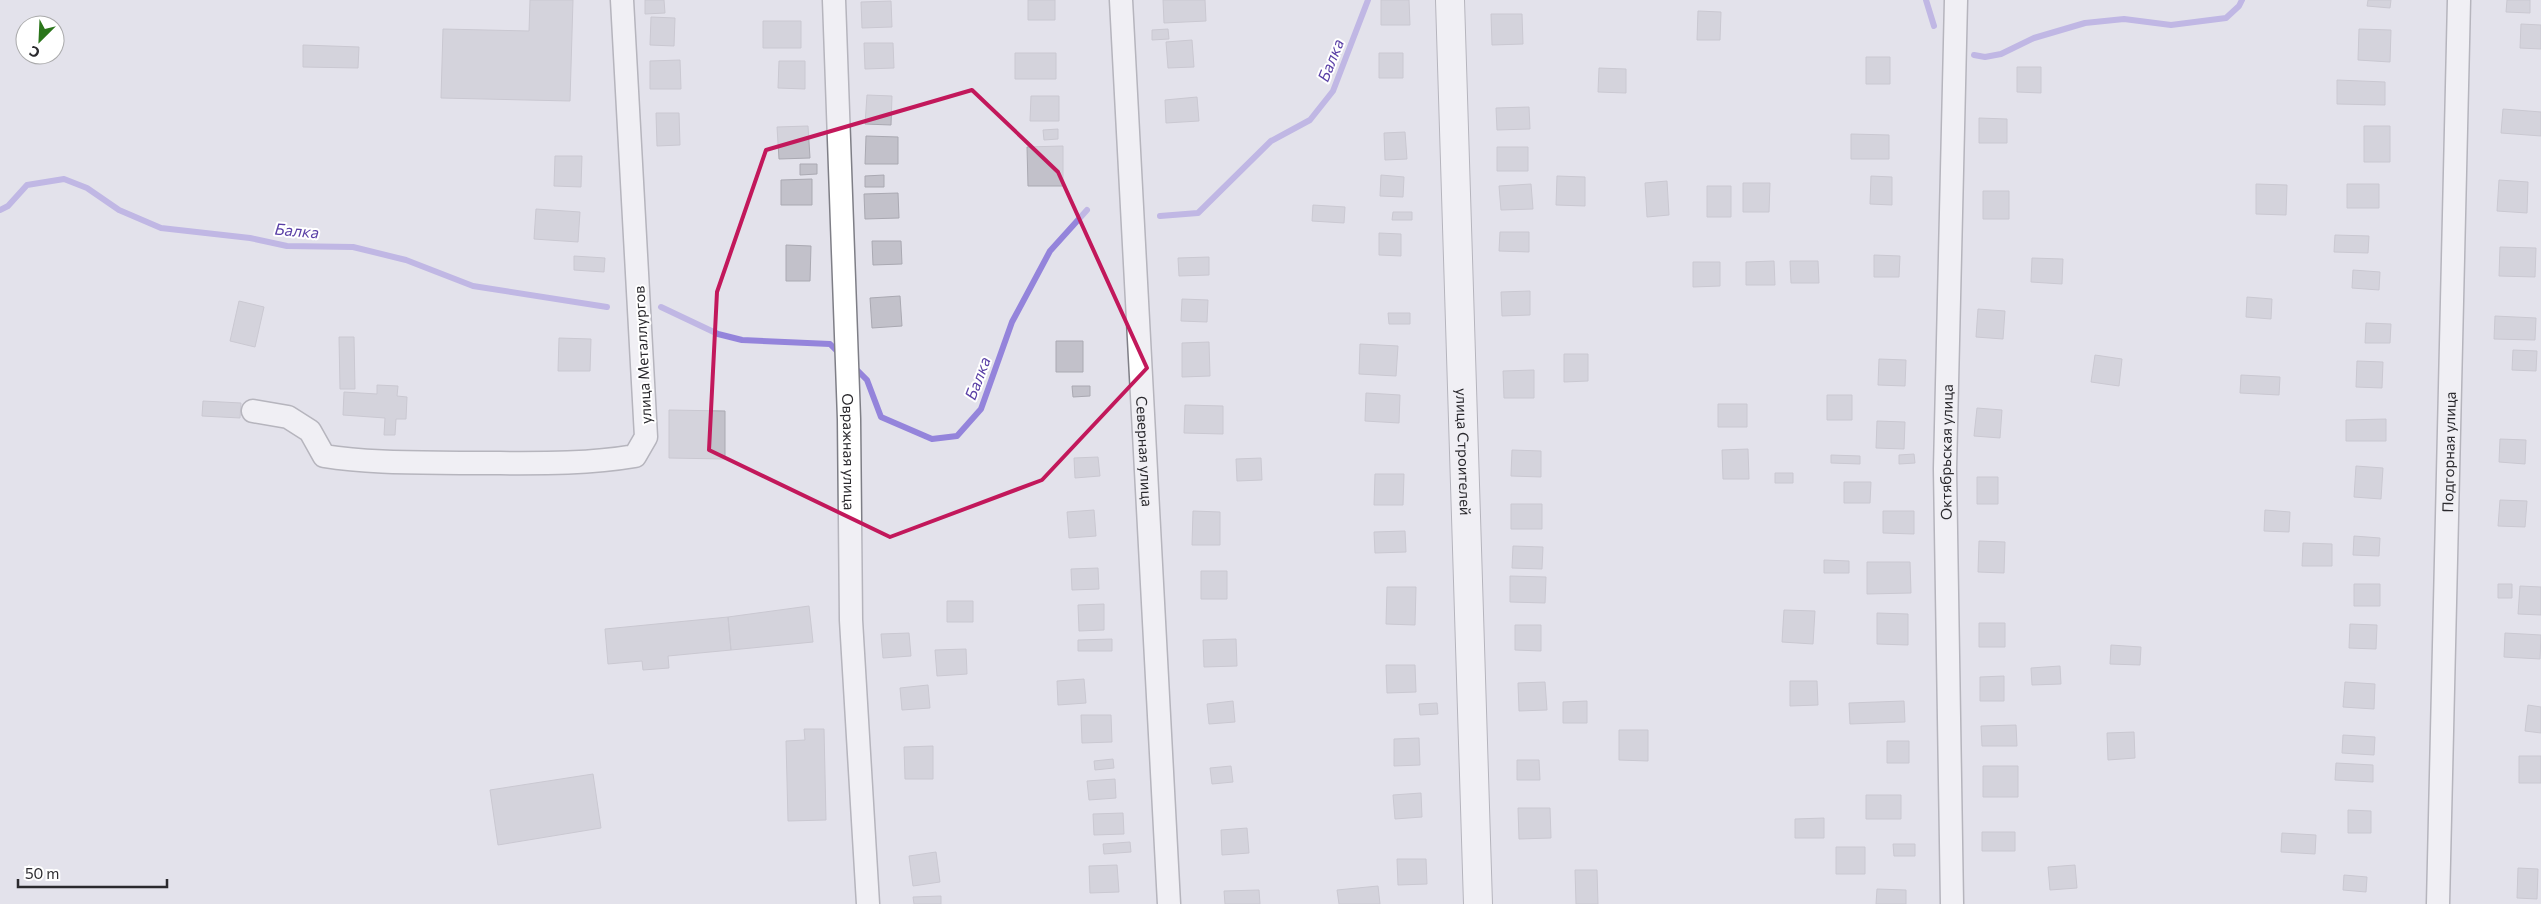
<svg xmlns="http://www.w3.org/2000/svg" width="2541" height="904" font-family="Commissioner,sans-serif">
	<rect width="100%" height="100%" fill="#e3e2eb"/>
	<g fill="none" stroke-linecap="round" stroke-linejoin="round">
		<path stroke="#9484db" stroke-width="6" d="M 1926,0 L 1934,26
			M 1974,55 L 1985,57 L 2001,54 L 2034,38 L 2085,23 L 2124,19 L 2171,25 L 2226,18 L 2239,6 L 2242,0
			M 0,210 L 8,206 L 27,185 L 64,179 L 87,188 L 119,210 L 161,228 L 250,238 L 287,246 L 353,247 L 406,260 L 473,286 L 607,307
			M 1160,216 L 1198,213 L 1271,141 L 1310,120 L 1333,91 L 1368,0
			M 661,307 L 718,334 L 742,340 L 830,344 L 841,355
			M 854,367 L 867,380 L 881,417 L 932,439 L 957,436 L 981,409 L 1012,322 L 1050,251 L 1087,210"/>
	</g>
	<path fill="#c2c1ca" stroke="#aaa9b2" d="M 530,0 L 573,0 L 570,101 L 441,98 L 443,29 L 529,31 Z
		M 645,0 L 664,0 L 665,13 L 645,14 Z
		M 1028,0 L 1055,0 L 1055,20 L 1028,20 Z
		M 1163,0 L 1205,0 L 1206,21 L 1164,23 Z
		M 1381,0 L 1409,0 L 1410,25 L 1381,25 Z
		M 2368,0 L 2391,0 L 2390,8 L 2367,6 Z
		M 2507,0 L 2530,0 L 2530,13 L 2506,12 Z
		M 891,1 L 892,27 L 862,28 L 861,2 Z
		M 1698,11 L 1721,12 L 1720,40 L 1697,40 Z
		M 1491,14 L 1522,14 L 1523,44 L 1492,45 Z
		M 651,17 L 675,18 L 674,46 L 650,45 Z
		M 763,21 L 801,21 L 801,48 L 763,48 Z
		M 2521,24 L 2541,25 L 2541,49 L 2520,48 Z
		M 1168,29 L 1169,39 L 1152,40 L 1152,30 Z
		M 2359,29 L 2391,30 L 2390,62 L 2358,60 Z
		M 1192,40 L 1194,67 L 1168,68 L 1166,42 Z
		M 864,43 L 893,43 L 894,68 L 865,69 Z
		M 303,45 L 359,47 L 358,68 L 303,67 Z
		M 1015,53 L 1056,53 L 1056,79 L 1015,79 Z
		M 1379,53 L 1403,53 L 1403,78 L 1379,78 Z
		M 1866,57 L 1890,57 L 1890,84 L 1866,84 Z
		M 680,60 L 681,89 L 650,89 L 650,61 Z
		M 779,61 L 805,61 L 805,89 L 778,88 Z
		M 2017,67 L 2041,67 L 2041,93 L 2017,92 Z
		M 1599,68 L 1626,69 L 1626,93 L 1598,92 Z
		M 2337,80 L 2385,82 L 2385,105 L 2337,104 Z
		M 867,95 L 892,96 L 891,125 L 865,124 Z
		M 1031,96 L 1059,96 L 1059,121 L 1030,121 Z
		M 1197,97 L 1199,121 L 1166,123 L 1165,100 Z
		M 1529,107 L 1530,129 L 1497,130 L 1496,108 Z
		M 2503,109 L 2541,112 L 2541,136 L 2501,133 Z
		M 656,113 L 679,113 L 680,145 L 657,146 Z
		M 1979,118 L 2007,119 L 2007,143 L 1979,143 Z
		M 808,126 L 810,158 L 779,159 L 777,127 Z
		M 2364,126 L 2390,126 L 2390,162 L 2364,162 Z
		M 1058,129 L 1058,139 L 1044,140 L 1043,130 Z
		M 1405,132 L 1407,159 L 1385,160 L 1384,133 Z
		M 1851,134 L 1889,135 L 1889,159 L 1851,159 Z
		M 866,136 L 898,137 L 898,164 L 865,164 Z
		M 1063,146 L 1063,186 L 1028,186 L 1027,147 Z
		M 1497,147 L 1528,147 L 1528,171 L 1497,171 Z
		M 555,156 L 582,156 L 581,187 L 554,186 Z
		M 800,164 L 817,164 L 817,174 L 800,175 Z
		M 884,175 L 884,187 L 865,187 L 865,176 Z
		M 1381,175 L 1404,177 L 1403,197 L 1380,196 Z
		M 1557,176 L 1585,177 L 1585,206 L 1556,205 Z
		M 1871,176 L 1892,177 L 1892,205 L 1870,204 Z
		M 812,179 L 812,205 L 781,205 L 781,180 Z
		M 2499,180 L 2528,182 L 2527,213 L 2497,211 Z
		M 1667,181 L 1669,215 L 1647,217 L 1645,183 Z
		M 1743,183 L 1770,183 L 1769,212 L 1743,212 Z
		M 1531,184 L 1533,209 L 1501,210 L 1499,186 Z
		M 2256,184 L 2287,185 L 2286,215 L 2256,214 Z
		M 2347,184 L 2379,184 L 2379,208 L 2347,208 Z
		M 1707,186 L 1731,186 L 1731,217 L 1707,217 Z
		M 1983,191 L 2009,191 L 2009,219 L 1983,219 Z
		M 898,193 L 899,218 L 865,219 L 864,194 Z
		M 1313,205 L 1345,207 L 1344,223 L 1312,221 Z
		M 536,209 L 580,212 L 578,242 L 534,239 Z
		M 1393,212 L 1412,212 L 1412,220 L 1392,220 Z
		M 1500,232 L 1529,232 L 1529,252 L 1499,251 Z
		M 1379,233 L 1401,234 L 1401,256 L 1379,255 Z
		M 2335,235 L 2369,236 L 2368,253 L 2334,252 Z
		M 872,241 L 901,241 L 902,264 L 873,265 Z
		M 786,245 L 811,246 L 810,281 L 786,281 Z
		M 2500,247 L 2536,248 L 2535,277 L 2499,276 Z
		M 1874,255 L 1900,256 L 1899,277 L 1874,277 Z
		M 574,256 L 605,258 L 604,272 L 574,270 Z
		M 1209,257 L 1209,275 L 1179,276 L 1178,258 Z
		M 2032,258 L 2063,259 L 2062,284 L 2031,282 Z
		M 1774,261 L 1775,285 L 1746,285 L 1746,262 Z
		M 1790,261 L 1818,261 L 1819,283 L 1791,283 Z
		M 1693,262 L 1720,262 L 1720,286 L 1693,287 Z
		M 2353,270 L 2380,272 L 2379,290 L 2352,288 Z
		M 1530,291 L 1530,315 L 1502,316 L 1501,292 Z
		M 900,296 L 902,326 L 872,328 L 870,298 Z
		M 2247,297 L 2272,299 L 2271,319 L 2246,317 Z
		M 1182,299 L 1208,300 L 1207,322 L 1181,321 Z
		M 239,301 L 264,307 L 255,347 L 230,341 Z
		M 1978,309 L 2005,311 L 2003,339 L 1976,337 Z
		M 1388,313 L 1410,313 L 1410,324 L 1389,324 Z
		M 2495,316 L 2536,318 L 2535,340 L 2494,339 Z
		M 2366,323 L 2391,324 L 2390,343 L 2365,343 Z
		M 339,337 L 354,337 L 355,389 L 340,389 Z
		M 559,338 L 591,339 L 590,371 L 558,371 Z
		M 1056,341 L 1083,341 L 1083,372 L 1056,372 Z
		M 1209,342 L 1210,376 L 1182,377 L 1182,343 Z
		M 1360,344 L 1398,346 L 1396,376 L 1359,374 Z
		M 2513,350 L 2537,351 L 2536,371 L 2512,370 Z
		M 1564,354 L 1588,354 L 1588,381 L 1564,382 Z
		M 2095,355 L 2122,359 L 2119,386 L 2091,382 Z
		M 1879,359 L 1906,360 L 1905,386 L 1878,385 Z
		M 2357,361 L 2383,362 L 2382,388 L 2356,387 Z
		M 1534,370 L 1534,398 L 1504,398 L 1503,371 Z
		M 2241,375 L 2280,377 L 2279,395 L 2240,393 Z
		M 377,385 L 398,386 L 397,396 L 407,397 L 406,419 L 396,419 L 395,435 L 384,435 L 385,418 L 343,415 L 344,392 L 377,394 Z
		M 1072,386 L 1090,386 L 1090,396 L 1073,397 Z
		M 1366,393 L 1400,395 L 1399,423 L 1365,421 Z
		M 1827,395 L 1852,395 L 1852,420 L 1827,420 Z
		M 203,401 L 241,403 L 240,418 L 202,416 Z
		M 1718,404 L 1747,404 L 1747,427 L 1718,427 Z
		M 1185,405 L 1223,406 L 1223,434 L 1184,433 Z
		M 1977,408 L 2002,410 L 2000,438 L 1974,436 Z
		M 669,410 L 725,411 L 725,459 L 669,458 Z
		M 2386,419 L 2386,441 L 2346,441 L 2346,420 Z
		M 1877,421 L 1905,422 L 1904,449 L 1876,448 Z
		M 2500,439 L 2526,440 L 2525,464 L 2499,462 Z
		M 1748,449 L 1749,479 L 1723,479 L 1722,450 Z
		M 1512,450 L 1541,451 L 1541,477 L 1511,476 Z
		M 1914,454 L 1915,463 L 1899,464 L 1899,455 Z
		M 1831,455 L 1860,456 L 1860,464 L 1831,463 Z
		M 1098,457 L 1100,476 L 1075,478 L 1074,458 Z
		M 1261,458 L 1262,480 L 1237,481 L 1236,459 Z
		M 2356,466 L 2383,468 L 2381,499 L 2354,497 Z
		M 1775,473 L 1793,473 L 1793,483 L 1775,483 Z
		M 1375,474 L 1404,474 L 1403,505 L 1374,505 Z
		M 1977,477 L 1998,477 L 1998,504 L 1977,504 Z
		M 1844,482 L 1871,482 L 1870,503 L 1844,503 Z
		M 2500,500 L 2527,501 L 2525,527 L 2498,526 Z
		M 1511,504 L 1542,504 L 1542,529 L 1511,529 Z
		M 1094,510 L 1096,536 L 1069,538 L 1067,512 Z
		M 2265,510 L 2290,512 L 2289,532 L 2264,531 Z
		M 1193,511 L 1220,512 L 1220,545 L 1192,545 Z
		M 1883,511 L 1914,511 L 1914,534 L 1883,533 Z
		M 1405,531 L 1406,552 L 1375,553 L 1374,532 Z
		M 2354,536 L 2380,538 L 2379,556 L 2353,555 Z
		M 1979,541 L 2005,542 L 2004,573 L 1978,572 Z
		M 2303,543 L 2332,544 L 2332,566 L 2302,566 Z
		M 1513,546 L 1543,547 L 1542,569 L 1512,568 Z
		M 1824,560 L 1849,561 L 1849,573 L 1824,573 Z
		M 1867,562 L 1910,562 L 1911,593 L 1867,594 Z
		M 1098,568 L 1099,589 L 1072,590 L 1071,569 Z
		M 1201,571 L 1227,571 L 1227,599 L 1201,599 Z
		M 1510,576 L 1546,577 L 1545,603 L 1510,602 Z
		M 2354,584 L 2380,584 L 2380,606 L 2354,606 Z
		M 2498,584 L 2512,584 L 2512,598 L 2498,598 Z
		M 2520,586 L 2541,587 L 2541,615 L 2518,614 Z
		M 1387,587 L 1416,587 L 1415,625 L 1386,624 Z
		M 947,601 L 973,601 L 973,622 L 947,622 Z
		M 1104,604 L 1104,630 L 1079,631 L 1078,605 Z
		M 809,606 L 813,642 L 731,650 L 728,617 Z
		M 1784,610 L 1815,611 L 1813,644 L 1782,642 Z
		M 1877,613 L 1908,614 L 1908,645 L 1877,644 Z
		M 728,617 L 731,650 L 668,656 L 669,668 L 643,670 L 642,661 L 608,664 L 605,629 Z
		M 1979,623 L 2005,623 L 2005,647 L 1979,647 Z
		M 2350,624 L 2377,625 L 2376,649 L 2349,648 Z
		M 1515,625 L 1541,625 L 1541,651 L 1515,650 Z
		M 909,633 L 911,656 L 883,658 L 881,634 Z
		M 2505,633 L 2541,635 L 2540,659 L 2504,657 Z
		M 1112,639 L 1112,651 L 1078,651 L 1078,640 Z
		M 1236,639 L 1237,666 L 1204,667 L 1203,640 Z
		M 2111,645 L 2141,647 L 2140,665 L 2110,664 Z
		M 966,649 L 967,674 L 937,676 L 935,650 Z
		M 1386,665 L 1415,665 L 1416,692 L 1387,693 Z
		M 2060,666 L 2061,684 L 2032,685 L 2031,668 Z
		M 2004,676 L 2004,701 L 1980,701 L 1980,677 Z
		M 1084,679 L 1086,703 L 1058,705 L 1057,681 Z
		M 1790,681 L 1817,681 L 1818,705 L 1790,706 Z
		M 1545,682 L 1547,710 L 1519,711 L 1518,683 Z
		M 2345,682 L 2375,684 L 2374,709 L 2343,707 Z
		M 928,685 L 930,708 L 902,710 L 900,688 Z
		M 1233,701 L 1235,722 L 1209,724 L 1207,704 Z
		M 1587,701 L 1587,723 L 1563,723 L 1563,702 Z
		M 1904,701 L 1905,722 L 1850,724 L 1849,703 Z
		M 1437,703 L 1438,714 L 1420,715 L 1419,704 Z
		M 2528,705 L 2541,707 L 2541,733 L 2525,731 Z
		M 1081,715 L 1111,715 L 1112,742 L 1082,743 Z
		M 2016,725 L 2017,746 L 1982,746 L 1981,726 Z
		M 804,729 L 824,729 L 826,820 L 788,821 L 786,741 L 805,740 Z
		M 1619,730 L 1648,730 L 1648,761 L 1619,760 Z
		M 2134,732 L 2135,758 L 2108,760 L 2107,733 Z
		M 2343,735 L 2375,737 L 2374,755 L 2342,753 Z
		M 1419,738 L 1420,765 L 1394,766 L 1394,739 Z
		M 1887,741 L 1909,741 L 1909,763 L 1887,763 Z
		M 933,746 L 933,779 L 905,779 L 904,747 Z
		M 2519,756 L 2541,756 L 2541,783 L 2519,783 Z
		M 1113,759 L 1114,768 L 1095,770 L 1094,761 Z
		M 1517,760 L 1539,760 L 1540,780 L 1517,780 Z
		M 2336,763 L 2373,765 L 2373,782 L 2335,780 Z
		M 1231,766 L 1233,782 L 1212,784 L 1210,768 Z
		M 1983,766 L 2018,766 L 2018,797 L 1983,797 Z
		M 593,774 L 601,828 L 498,845 L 490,790 Z
		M 1115,779 L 1116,798 L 1089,800 L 1087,781 Z
		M 1421,793 L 1422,817 L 1395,819 L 1393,795 Z
		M 1866,795 L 1901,795 L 1901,819 L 1866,819 Z
		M 1518,808 L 1550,808 L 1551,838 L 1519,839 Z
		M 2348,810 L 2371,811 L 2371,833 L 2348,833 Z
		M 1123,813 L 1124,834 L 1094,835 L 1093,814 Z
		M 1824,818 L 1824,838 L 1795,838 L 1795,819 Z
		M 1247,828 L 1249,853 L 1222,855 L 1221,830 Z
		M 1982,832 L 2015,832 L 2015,851 L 1982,851 Z
		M 2282,833 L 2316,835 L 2315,854 L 2281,852 Z
		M 1130,842 L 1131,852 L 1104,854 L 1103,844 Z
		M 1893,844 L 1915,844 L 1915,856 L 1894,856 Z
		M 1836,847 L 1865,847 L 1865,874 L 1836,874 Z
		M 936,852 L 940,882 L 913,886 L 909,856 Z
		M 1397,859 L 1426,859 L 1427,884 L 1398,885 Z
		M 1117,865 L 1119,892 L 1090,893 L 1089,866 Z
		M 2075,865 L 2077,888 L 2050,890 L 2048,867 Z
		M 2518,868 L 2538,869 L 2537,899 L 2517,898 Z
		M 1575,870 L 1597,870 L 1598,904 L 1576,904 Z
		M 2344,875 L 2367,877 L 2366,892 L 2343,890 Z
		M 1378,886 L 1380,904 L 1339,904 L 1337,890 Z
		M 1877,889 L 1906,890 L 1906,904 L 1876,904 Z
		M 1259,890 L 1260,904 L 1225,904 L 1224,891 Z
		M 941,896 L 941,904 L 914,904 L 913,897 Z"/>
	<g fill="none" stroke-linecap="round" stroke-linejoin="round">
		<g stroke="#7e7e86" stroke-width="25">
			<g id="minor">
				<path id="s1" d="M 834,0 L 849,419 L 851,620 L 868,904"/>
				<path id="s2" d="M 1121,0 L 1169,904"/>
				<path d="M 253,411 L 288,417 L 310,431 L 324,456 C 374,464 425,462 475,463 C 529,463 582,465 635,456 L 646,437 L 622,0"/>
				<path id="s3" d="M 1952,904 L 1945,469 L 1956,0"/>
				<path id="s4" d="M 2438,904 L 2459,0"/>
			</g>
		</g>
		<g stroke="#7e7e86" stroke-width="30">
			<g id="tertiary">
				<path id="s5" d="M 1450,0 L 1478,904"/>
			</g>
		</g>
		<use href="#minor" stroke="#fff" stroke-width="22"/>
		<use href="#tertiary" stroke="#fff" stroke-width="28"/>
	</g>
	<path d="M0 0H2541V904H0ZM 972,90 L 1058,172 L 1147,368 L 1042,480 L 890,537 L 709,450 L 717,292 L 766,150 Z" fill="#e3e2eb" fill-opacity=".55" fill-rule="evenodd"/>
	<path fill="none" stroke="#c2185b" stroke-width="4" stroke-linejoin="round" d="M 972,90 L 1058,172 L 1147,368 L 1042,480 L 890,537 L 709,450 L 717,292 L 766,150 Z"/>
	<g text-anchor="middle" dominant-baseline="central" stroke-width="4" stroke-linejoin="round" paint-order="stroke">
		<g font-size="15" fill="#2b2a2e" stroke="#fff">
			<text transform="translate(642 355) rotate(-93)">улица Металлургов</text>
			<text stroke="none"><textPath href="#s1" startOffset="452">Овражная улица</textPath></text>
			<text stroke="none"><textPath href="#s2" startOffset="452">Северная улица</textPath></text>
			<text stroke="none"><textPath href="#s5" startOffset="452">улица Строителей</textPath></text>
			<text stroke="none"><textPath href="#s3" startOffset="452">Октябрьская улица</textPath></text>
			<text stroke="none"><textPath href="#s4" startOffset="452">Подгорная улица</textPath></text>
		</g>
		<g font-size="16" font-style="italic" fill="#5a40a6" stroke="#fff">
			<text transform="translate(1330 60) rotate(-68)">Балка</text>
			<text transform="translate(297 230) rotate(5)">Балка</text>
			<text transform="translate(977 378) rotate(-69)">Балка</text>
		</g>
	</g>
	<g transform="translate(40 40) rotate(204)"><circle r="24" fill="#ffffff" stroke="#aaaaab"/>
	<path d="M0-4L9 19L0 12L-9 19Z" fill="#2a751a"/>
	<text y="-8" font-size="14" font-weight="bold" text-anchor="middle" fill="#2b2a2e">С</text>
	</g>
	<path d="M18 879v8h149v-8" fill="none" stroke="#2b2a2e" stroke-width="2.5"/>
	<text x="25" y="879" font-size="15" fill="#2b2a2e" stroke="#ffffff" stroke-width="4" paint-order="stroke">50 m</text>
</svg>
